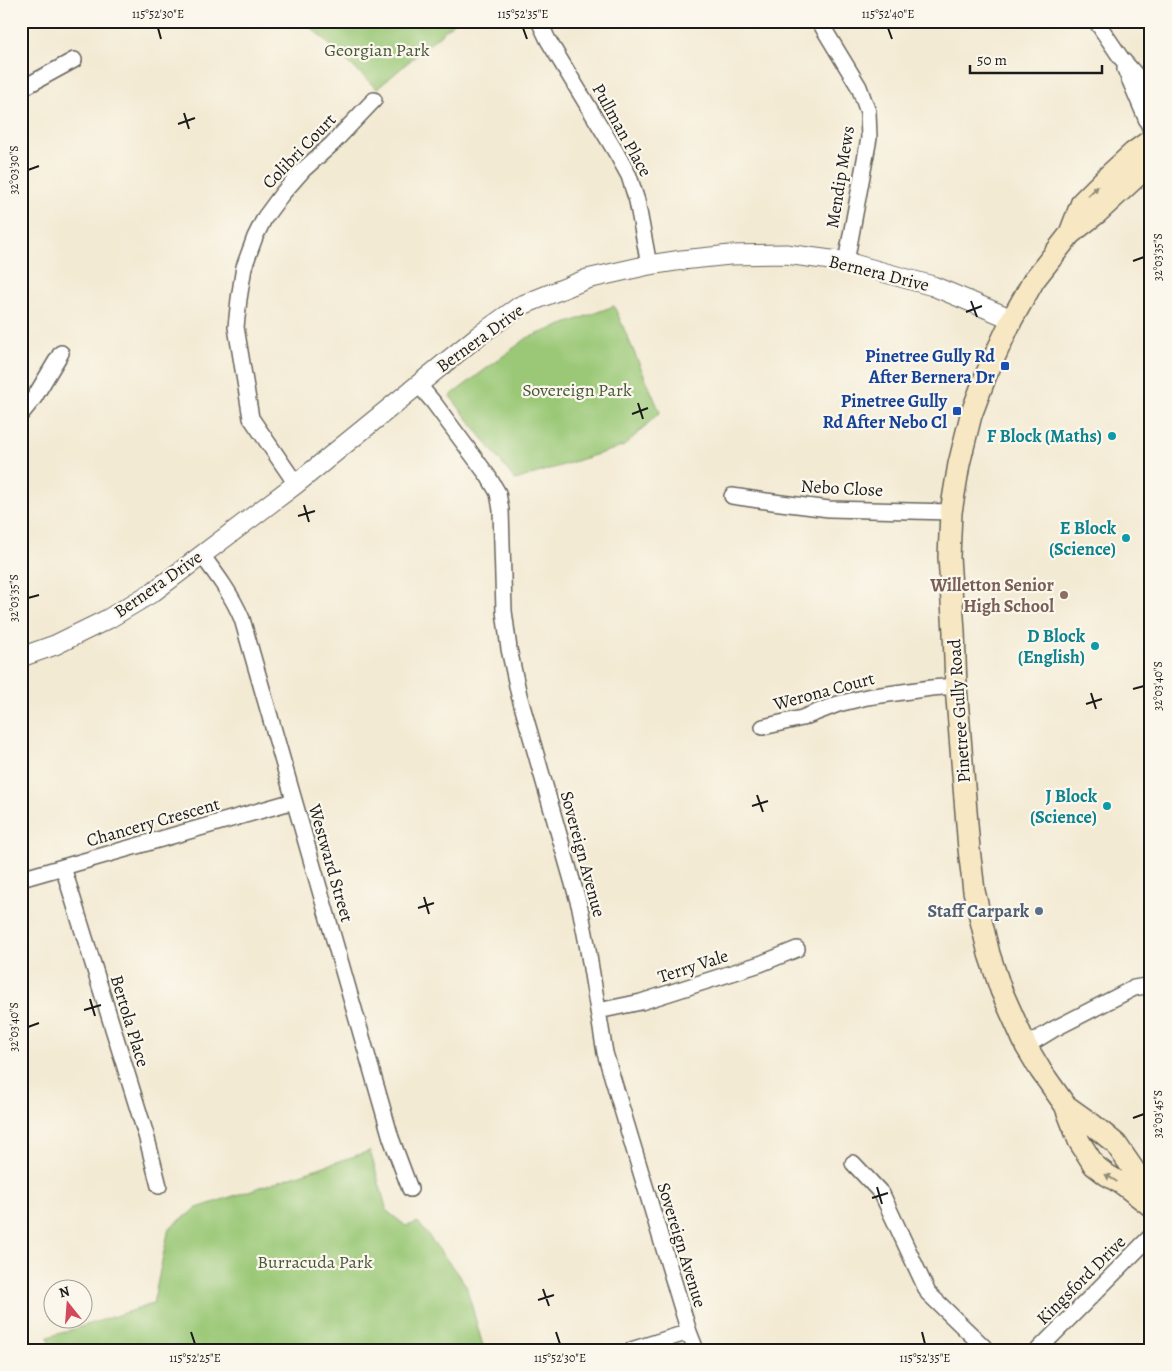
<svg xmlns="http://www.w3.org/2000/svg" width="1172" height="1371" font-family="Alegreya,serif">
	<rect width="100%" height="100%" fill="#fbf7ec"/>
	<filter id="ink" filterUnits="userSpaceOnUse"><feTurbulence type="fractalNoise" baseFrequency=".02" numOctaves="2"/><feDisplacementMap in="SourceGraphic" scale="10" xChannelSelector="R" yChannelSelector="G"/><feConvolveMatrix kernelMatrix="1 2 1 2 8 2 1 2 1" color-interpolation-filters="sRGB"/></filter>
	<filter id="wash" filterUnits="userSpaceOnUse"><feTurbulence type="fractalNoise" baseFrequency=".0096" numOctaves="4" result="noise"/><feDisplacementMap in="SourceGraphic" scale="20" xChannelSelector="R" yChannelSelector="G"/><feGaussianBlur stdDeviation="1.12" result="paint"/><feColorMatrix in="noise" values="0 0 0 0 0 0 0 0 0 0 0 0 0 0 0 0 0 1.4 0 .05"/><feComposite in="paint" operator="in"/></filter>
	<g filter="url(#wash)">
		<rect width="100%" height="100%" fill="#f3ead3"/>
		<path fill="#9ac876" stroke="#5b7249" d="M 304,21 L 456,21 L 377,89 Z
			M 614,306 L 660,412 L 624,446 L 515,480 L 450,396 L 527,338 Z
			M 370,1151 L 387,1211 L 406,1226 L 418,1222 L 466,1285 L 484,1350 L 51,1350 L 48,1337 L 153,1304 L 169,1228 L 197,1208 Z"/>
	</g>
	<g filter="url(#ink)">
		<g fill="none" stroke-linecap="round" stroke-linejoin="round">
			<g stroke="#67645c" stroke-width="18">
				<path id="minor" d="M 539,21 L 548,40 L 617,154 L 629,176 L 637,201 L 649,265
					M 819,21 L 859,87 L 868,112 L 869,138 L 846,262
					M 1096,21 L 1121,58 L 1151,92
					M 1125,69 L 1151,130
					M 21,89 L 74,60
					M 418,384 L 434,403 L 488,476 L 498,493 L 501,510 L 504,611 L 509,649 L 519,695 L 580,908 L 587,944 L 605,1053 L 689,1332 L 696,1350
					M 21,414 L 34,398 L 61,353
					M 296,484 L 251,418 L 236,327 L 239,299 L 244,267 L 255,237 L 265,217 L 282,194 L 303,170 L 332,144 L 374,100
					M 732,496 L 773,502 L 829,509 L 951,512
					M 201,554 C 217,575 232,595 242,619 L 391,1138 L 410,1189
					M 763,727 L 802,718 L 838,704 L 867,697 L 931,688 L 956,686
					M 63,867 L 146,1135 L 159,1186
					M 21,879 L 294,801
					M 598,1011 L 641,1002 L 760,964 L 797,949
					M 1026,1046 L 1054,1029 L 1134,988 L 1151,985
					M 853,1163 L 882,1194 L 928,1293 L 987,1350
					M 631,1350 L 689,1332
					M 1038,1350 L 1151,1236"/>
			</g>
			<g stroke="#67645c" stroke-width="21">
				<path id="tertiary" d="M 21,657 L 55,645 L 108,619 L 153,592 L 296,484 L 478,336 L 520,306 L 587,279 L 649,265 L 682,260 L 730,255 L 786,254 L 846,262 L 933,286 L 1012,319"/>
			</g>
			<g stroke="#67645c" stroke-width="24">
				<path id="secondary" d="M 1151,163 L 1097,213 L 1070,234 L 1034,280 L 1012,319 L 986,375 L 971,415 L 959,464 L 951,512 L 949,557 L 954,632 L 956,686 L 969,849 L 974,891 L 989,954 L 1001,990 L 1026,1046 L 1041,1071 L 1065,1105 L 1079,1141 L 1094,1165 L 1107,1175 L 1124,1185 L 1151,1206
					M 1070,233 L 1082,202 L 1107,177 L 1133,153 L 1151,140
					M 1065,1105 L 1093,1125 L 1116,1144 L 1151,1195"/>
			</g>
			<use href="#minor" stroke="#fff" stroke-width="15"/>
			<use href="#tertiary" stroke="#fff" stroke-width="19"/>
			<use href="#secondary" stroke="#f7e8c3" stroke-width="21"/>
		</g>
		<defs><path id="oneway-solid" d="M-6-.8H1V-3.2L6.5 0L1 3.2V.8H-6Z" transform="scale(1.25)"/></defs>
		<g fill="#948c78">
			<use href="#oneway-solid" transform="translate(1093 191) rotate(-45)"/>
			<use href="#oneway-solid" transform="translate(1111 1178) rotate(-148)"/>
		</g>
	</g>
	<path fill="none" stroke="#1c1c1c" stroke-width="2" d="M 158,28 L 161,39M 523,28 L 527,39M 888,28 L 892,39M 184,113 L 189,129M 178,124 L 195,118M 28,170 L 39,166M 1133,261 L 1144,257M 971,301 L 977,317M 966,312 L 982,306M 638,403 L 643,419M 632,414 L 648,408M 304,505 L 309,522M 298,516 L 315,511M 28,598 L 39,595M 1133,689 L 1144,686M 1091,693 L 1096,709M 1086,704 L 1102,699M 757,795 L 763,812M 752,806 L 768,801M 424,897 L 429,914M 418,908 L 434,903M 90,999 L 95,1016M 84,1010 L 101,1005M 28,1027 L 39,1023M 1133,1118 L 1144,1114M 877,1187 L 882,1204M 872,1198 L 888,1193M 543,1289 L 549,1306M 538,1300 L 554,1295M 191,1332 L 195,1344M 556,1332 L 560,1344M 922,1332 L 925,1344"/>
	<g fill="#1a4fb4" stroke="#fbf7ec" stroke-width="2">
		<rect x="1000" y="361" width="10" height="10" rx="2.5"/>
		<rect x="952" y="406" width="10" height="10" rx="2.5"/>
	</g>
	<g fill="#0f9aa8" stroke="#fbf7ec" stroke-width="2">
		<circle cx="1112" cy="436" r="5"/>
		<circle cx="1126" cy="538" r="5"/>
		<circle cx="1095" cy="646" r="5"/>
		<circle cx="1107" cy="806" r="5"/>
	</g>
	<circle fill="#8d6e63" stroke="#fbf7ec" stroke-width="2" cx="1064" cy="595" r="5"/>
	<circle fill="#5c6f8a" stroke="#fbf7ec" stroke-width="2" cx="1039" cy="911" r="5"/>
	<g text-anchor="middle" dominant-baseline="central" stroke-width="4.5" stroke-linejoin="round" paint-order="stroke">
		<g font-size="18" fill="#48583c" stroke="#fbf7ec">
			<text x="377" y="50">Georgian Park</text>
			<text x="577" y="390">Sovereign Park</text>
			<text x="315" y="1262">Burracuda Park</text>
		</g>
		<g font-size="18" fill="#1c1c1c" stroke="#fbf7ec">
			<text transform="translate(622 130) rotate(61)">Pullman Place</text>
			<text transform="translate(299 151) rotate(-46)">Colibri Court</text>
			<text transform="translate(840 177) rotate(-81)">Mendip Mews</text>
			<text transform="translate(879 273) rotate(14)">Bernera Drive</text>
			<text transform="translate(480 338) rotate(-36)">Bernera Drive</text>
			<text transform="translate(842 488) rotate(3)">Nebo Close</text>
			<text transform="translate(158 584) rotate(-35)">Bernera Drive</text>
			<text transform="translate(824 691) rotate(-15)">Werona Court</text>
			<text transform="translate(959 711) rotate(-94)">Pinetree Gully Road</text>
			<text transform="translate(153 822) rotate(-16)">Chancery Crescent</text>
			<text transform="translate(583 854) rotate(75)">Sovereign Avenue</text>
			<text transform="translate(331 863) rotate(74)">Westward Street</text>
			<text transform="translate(693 966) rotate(-18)">Terry Vale</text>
			<text transform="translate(130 1021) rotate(73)">Bertola Place</text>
			<text transform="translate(682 1245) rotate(73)">Sovereign Avenue</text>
			<text transform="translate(1081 1280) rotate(-45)">Kingsford Drive</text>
		</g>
		<g font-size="18" font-weight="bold" fill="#164399" stroke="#fbf7ec" text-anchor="end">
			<text x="995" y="356">Pinetree Gully Rd<tspan x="995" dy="21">After Bernera Dr</tspan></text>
			<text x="947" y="401">Pinetree Gully<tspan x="947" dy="21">Rd After Nebo Cl</tspan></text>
		</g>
		<g font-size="18" font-weight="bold" fill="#0d838f" stroke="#fbf7ec" text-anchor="end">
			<text x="1102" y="436">F Block (Maths)</text>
			<text x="1116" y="528">E Block<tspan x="1116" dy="21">(Science)</tspan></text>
			<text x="1085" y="636">D Block<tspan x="1085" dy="21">(English)</tspan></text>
			<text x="1097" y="796">J Block<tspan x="1097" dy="21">(Science)</tspan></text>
		</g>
		<g font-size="18" font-weight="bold" fill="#785e54" stroke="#fbf7ec" text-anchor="end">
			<text x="1054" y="585">Willetton Senior<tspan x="1054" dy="21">High School</tspan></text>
		</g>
		<g font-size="18" font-weight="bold" fill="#4e5e75" stroke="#fbf7ec" text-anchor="end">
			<text x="1029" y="911">Staff Carpark</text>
		</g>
	</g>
	<rect width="1172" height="1371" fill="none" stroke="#fbf7ec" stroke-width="55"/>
	<g transform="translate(68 1304) rotate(343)"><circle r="24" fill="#fbf7ec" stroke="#a29f99"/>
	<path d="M0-4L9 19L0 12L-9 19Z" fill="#d1495b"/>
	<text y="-8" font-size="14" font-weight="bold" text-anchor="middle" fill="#1c1c1c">N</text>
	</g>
	<path d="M970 65v8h132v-8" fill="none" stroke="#1c1c1c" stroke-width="2.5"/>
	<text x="977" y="65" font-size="15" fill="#1c1c1c" stroke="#fbf7ec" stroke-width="4" paint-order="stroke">50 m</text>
	<rect x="28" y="28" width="1116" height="1316" fill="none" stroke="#1c1c1c" stroke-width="2"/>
	<g font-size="12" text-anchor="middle" fill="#1c1c1c">
		<text x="158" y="18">115°52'30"E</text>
		<text x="523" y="18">115°52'35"E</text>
		<text x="888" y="18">115°52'40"E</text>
		<text transform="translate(14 170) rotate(-90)" y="4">32°03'30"S</text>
		<text transform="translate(1158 257) rotate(-90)" y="4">32°03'35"S</text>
		<text transform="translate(14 598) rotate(-90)" y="4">32°03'35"S</text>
		<text transform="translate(1158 686) rotate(-90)" y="4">32°03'40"S</text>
		<text transform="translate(14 1027) rotate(-90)" y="4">32°03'40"S</text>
		<text transform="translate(1158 1114) rotate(-90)" y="4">32°03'45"S</text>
		<text x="195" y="1362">115°52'25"E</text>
		<text x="560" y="1362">115°52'30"E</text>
		<text x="925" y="1362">115°52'35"E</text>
	</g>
</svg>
